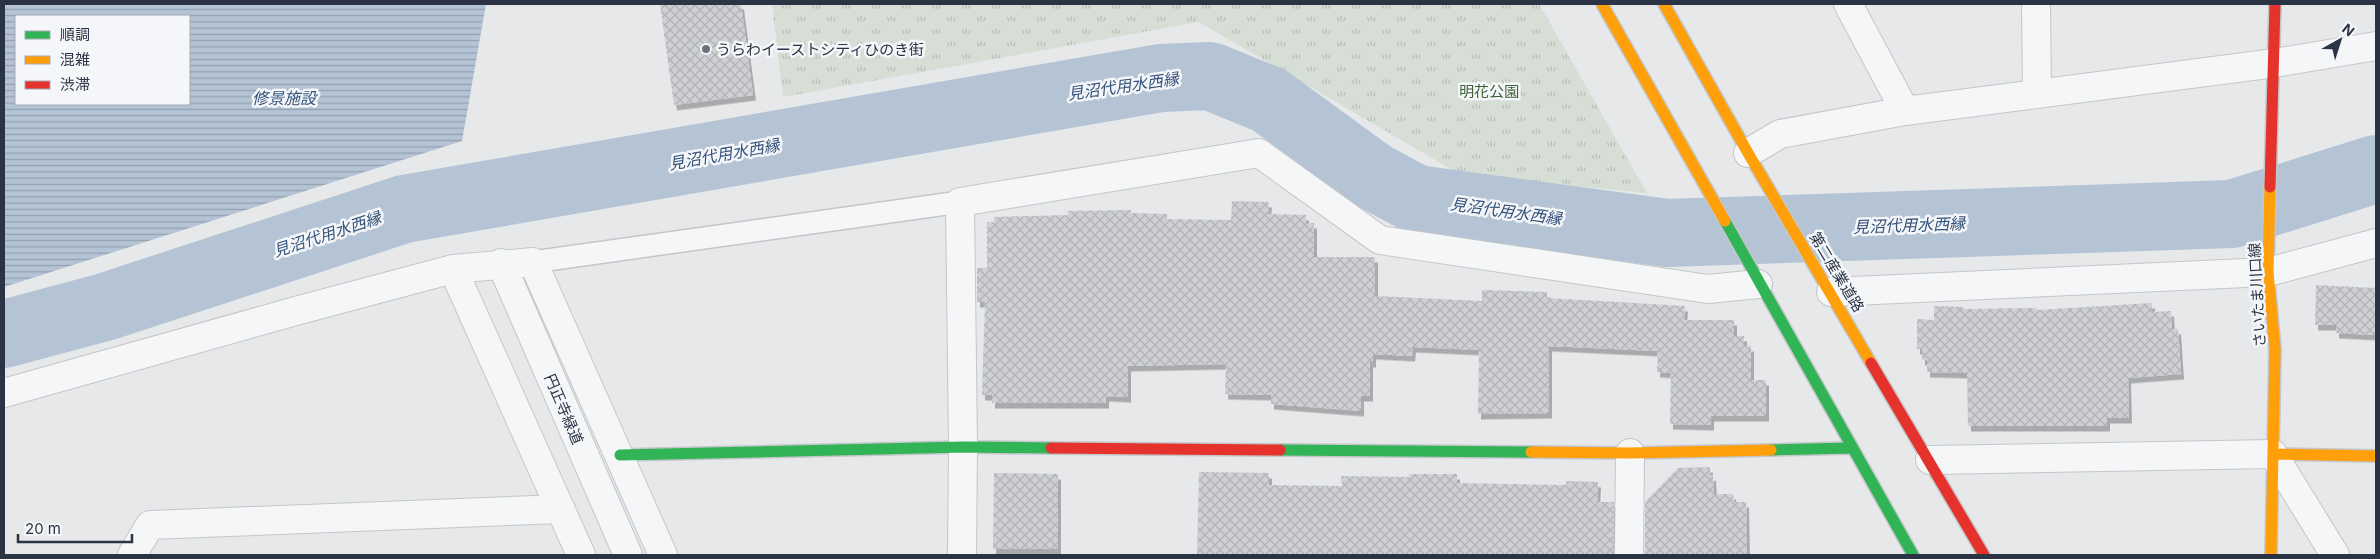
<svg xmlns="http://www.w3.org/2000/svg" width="2380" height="559" font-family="Inter,'Noto Sans JP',sans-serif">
	<defs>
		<pattern id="park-tufts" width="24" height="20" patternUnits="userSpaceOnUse" patternTransform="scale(1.25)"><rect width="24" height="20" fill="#d6ded6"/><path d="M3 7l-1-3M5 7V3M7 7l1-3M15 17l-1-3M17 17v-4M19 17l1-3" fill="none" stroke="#b8bfb9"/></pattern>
		<pattern id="water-rules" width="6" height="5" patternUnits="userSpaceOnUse" patternTransform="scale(1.25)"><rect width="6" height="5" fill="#b4c4d5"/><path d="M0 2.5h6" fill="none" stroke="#93a0af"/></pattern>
		<pattern id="building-cross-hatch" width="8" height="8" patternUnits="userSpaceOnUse" patternTransform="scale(1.25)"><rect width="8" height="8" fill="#ced0d3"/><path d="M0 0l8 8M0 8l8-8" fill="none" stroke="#b1b3b6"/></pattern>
		<filter id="shadow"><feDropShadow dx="3" dy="5.5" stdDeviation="0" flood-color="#0004"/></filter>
	</defs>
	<rect width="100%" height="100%" fill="#e6e8ea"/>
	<path fill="url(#park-tufts)" d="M 772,4 L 1539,4 L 1647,193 L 1461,175 L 1199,22 L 783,97 Z"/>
	<path fill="url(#water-rules)" fill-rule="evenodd" d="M 4,4 L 486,4 L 462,141 L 4,287 ZM 16,16 L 189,16 L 189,104 L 16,104 Z"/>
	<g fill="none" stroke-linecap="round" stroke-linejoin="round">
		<path stroke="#b4c4d5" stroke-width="68" d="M 4,334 L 105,307 L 404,209 L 1161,78 L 1210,76 L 1269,100 L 1373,176 L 1416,199 L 1667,233 L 2232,214 L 2376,169"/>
	</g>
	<path fill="url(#building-cross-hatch)" filter="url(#shadow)" d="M 660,4 L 741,4 L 753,95 L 674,105 Z
		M 1232,201 L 1269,202 L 1268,214 L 1306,215 L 1306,223 L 1314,223 L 1314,257 L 1375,257 L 1375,296 L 1482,301 L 1482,290 L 1547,292 L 1547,298 L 1685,306 L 1684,320 L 1734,320 L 1734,336 L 1744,336 L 1744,347 L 1751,346 L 1751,380 L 1766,380 L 1766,416 L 1711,416 L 1711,425 L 1670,424 L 1671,373 L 1657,372 L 1658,351 L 1549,346 L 1549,413 L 1478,414 L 1479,350 L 1413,347 L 1412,356 L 1373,354 L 1373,362 L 1370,362 L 1370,396 L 1361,396 L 1361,411 L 1271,404 L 1271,395 L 1225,394 L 1226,364 L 1128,366 L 1128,397 L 1106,396 L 1106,403 L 992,403 L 992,395 L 982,395 L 985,302 L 977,302 L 977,268 L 987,268 L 987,222 L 994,222 L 994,217 L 1068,215 L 1068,211 L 1131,210 L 1131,213 L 1167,214 L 1167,219 L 1231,220 Z
		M 2316,285 L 2376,288 L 2376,335 L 2336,333 L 2336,325 L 2315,325 Z
		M 2152,303 L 2152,312 L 2171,311 L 2172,329 L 2178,329 L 2181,374 L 2128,378 L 2129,418 L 2107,418 L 2107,426 L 1968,426 L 1967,373 L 1927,372 L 1927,360 L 1922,360 L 1922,349 L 1917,349 L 1917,319 L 1934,320 L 1934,306 L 1963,307 L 1963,309 L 2037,308 L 2037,310 Z
		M 1710,467 L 1710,476 L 1713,475 L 1714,494 L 1733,494 L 1734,502 L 1746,502 L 1747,554 L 1645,555 L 1645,502 L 1678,468 Z
		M 1199,472 L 1269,473 L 1269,485 L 1342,486 L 1341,476 L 1409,477 L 1409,474 L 1457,474 L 1457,483 L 1566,485 L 1566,481 L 1598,482 L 1597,502 L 1614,502 L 1613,555 L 1197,555 Z
		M 994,473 L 1058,474 L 1058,549 L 993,549 Z"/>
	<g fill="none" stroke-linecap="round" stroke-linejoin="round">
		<g stroke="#c4c6c8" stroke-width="24">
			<path id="lane" d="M 533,262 L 960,202"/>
		</g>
		<g stroke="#c4c6c8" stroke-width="30">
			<path id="street" d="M 1848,4 L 1905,111
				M 2036,4 L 2037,94
				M 1748,153 L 1780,134 L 1905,111 L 2275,63 L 2376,46
				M 501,263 L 628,555
				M 453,269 L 581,555
				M 1831,292 L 2268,272 L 2376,243
				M 4,393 L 303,309 L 453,269 L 533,262 L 663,555
				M 1930,460 L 2273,454 L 2335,555
				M 132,555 L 150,525 L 561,509
				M 962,555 L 963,447 L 960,202 L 1259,153 L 1380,240 L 1708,289 L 1758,284
				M 1629,555 L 1630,453"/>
		</g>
		<g stroke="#c4c6c8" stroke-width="14">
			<path id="fast" d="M 1725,221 L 1913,555
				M 1280,450 L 1531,452
				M 1771,450 L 1850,448
				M 620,455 L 963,447 L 1051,448"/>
		</g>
		<g stroke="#c4c6c8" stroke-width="14">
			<path id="slow" d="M 1602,4 L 1725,221
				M 1664,4 L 1748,153 L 1871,363
				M 2270,187 L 2268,272 L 2275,349 L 2271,555
				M 1531,452 L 1630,453 L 1771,450
				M 2273,454 L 2376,456"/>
		</g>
		<g stroke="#c4c6c8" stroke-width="14">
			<path id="jam" d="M 2270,187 L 2275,4
				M 1871,363 L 1984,555
				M 1051,448 L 1280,450"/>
		</g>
		<use href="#lane" stroke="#f5f6f7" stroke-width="21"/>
		<use href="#street" stroke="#f5f6f7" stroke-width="28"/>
		<use href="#fast" stroke="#30b455" stroke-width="11"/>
		<use href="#slow" stroke="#ff9f0a" stroke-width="11"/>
		<use href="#jam" stroke="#e5322d" stroke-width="11"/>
	</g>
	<circle fill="#6c737f" stroke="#f4f6f9" stroke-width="2" cx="706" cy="49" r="5"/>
	<g text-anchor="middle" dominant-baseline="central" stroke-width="5" stroke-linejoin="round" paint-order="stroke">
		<g font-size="15" fill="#2b3445" stroke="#f4f6f9" text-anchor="start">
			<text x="716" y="49">うらわイーストシティひのき街</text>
		</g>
		<g font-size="15" fill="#3f6138" stroke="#f4f6f9">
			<text x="1489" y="91">明花公園</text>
		</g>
		<g font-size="15" fill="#2b3445" stroke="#f4f6f9">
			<text transform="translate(1837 272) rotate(59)">第二産業道路</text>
			<text transform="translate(2257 295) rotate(-93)">さいたま川口線</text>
			<text transform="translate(564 409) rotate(67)">円正寺緑道</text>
		</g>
		<g font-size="16" font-style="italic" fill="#34527a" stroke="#f4f6f9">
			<text transform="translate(1123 86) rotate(-8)">見沼代用水西縁</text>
			<text x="284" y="98">修景施設</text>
			<text transform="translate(724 154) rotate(-10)">見沼代用水西縁</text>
			<text transform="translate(1506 211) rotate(8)">見沼代用水西縁</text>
			<text transform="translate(1909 225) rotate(-2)">見沼代用水西縁</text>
			<text transform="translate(327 234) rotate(-18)">見沼代用水西縁</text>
		</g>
	</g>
	<rect width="2380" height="559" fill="none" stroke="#2b3445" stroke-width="10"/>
	<rect x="15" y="15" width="175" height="90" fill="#f4f6f9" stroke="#a4a8b1"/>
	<rect x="25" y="31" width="25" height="8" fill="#30b455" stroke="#a4a8b1"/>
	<text x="60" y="40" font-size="15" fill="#2b3445">順調</text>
	<rect x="25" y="56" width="25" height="8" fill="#ff9f0a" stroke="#a4a8b1"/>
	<text x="60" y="65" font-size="15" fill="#2b3445">混雑</text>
	<rect x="25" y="81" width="25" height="8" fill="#e5322d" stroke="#a4a8b1"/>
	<text x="60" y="90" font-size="15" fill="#2b3445">渋滞</text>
	<g transform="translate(2340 40) rotate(39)" stroke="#f4f6f9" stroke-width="4" paint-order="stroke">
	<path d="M0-4L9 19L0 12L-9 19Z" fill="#2b3445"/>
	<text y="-8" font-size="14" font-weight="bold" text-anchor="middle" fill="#2b3445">N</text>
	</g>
	<path d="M18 534v8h114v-8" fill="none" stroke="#2b3445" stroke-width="2.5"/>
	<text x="25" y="534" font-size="15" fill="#2b3445" stroke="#f4f6f9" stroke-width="4" paint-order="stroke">20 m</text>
</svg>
